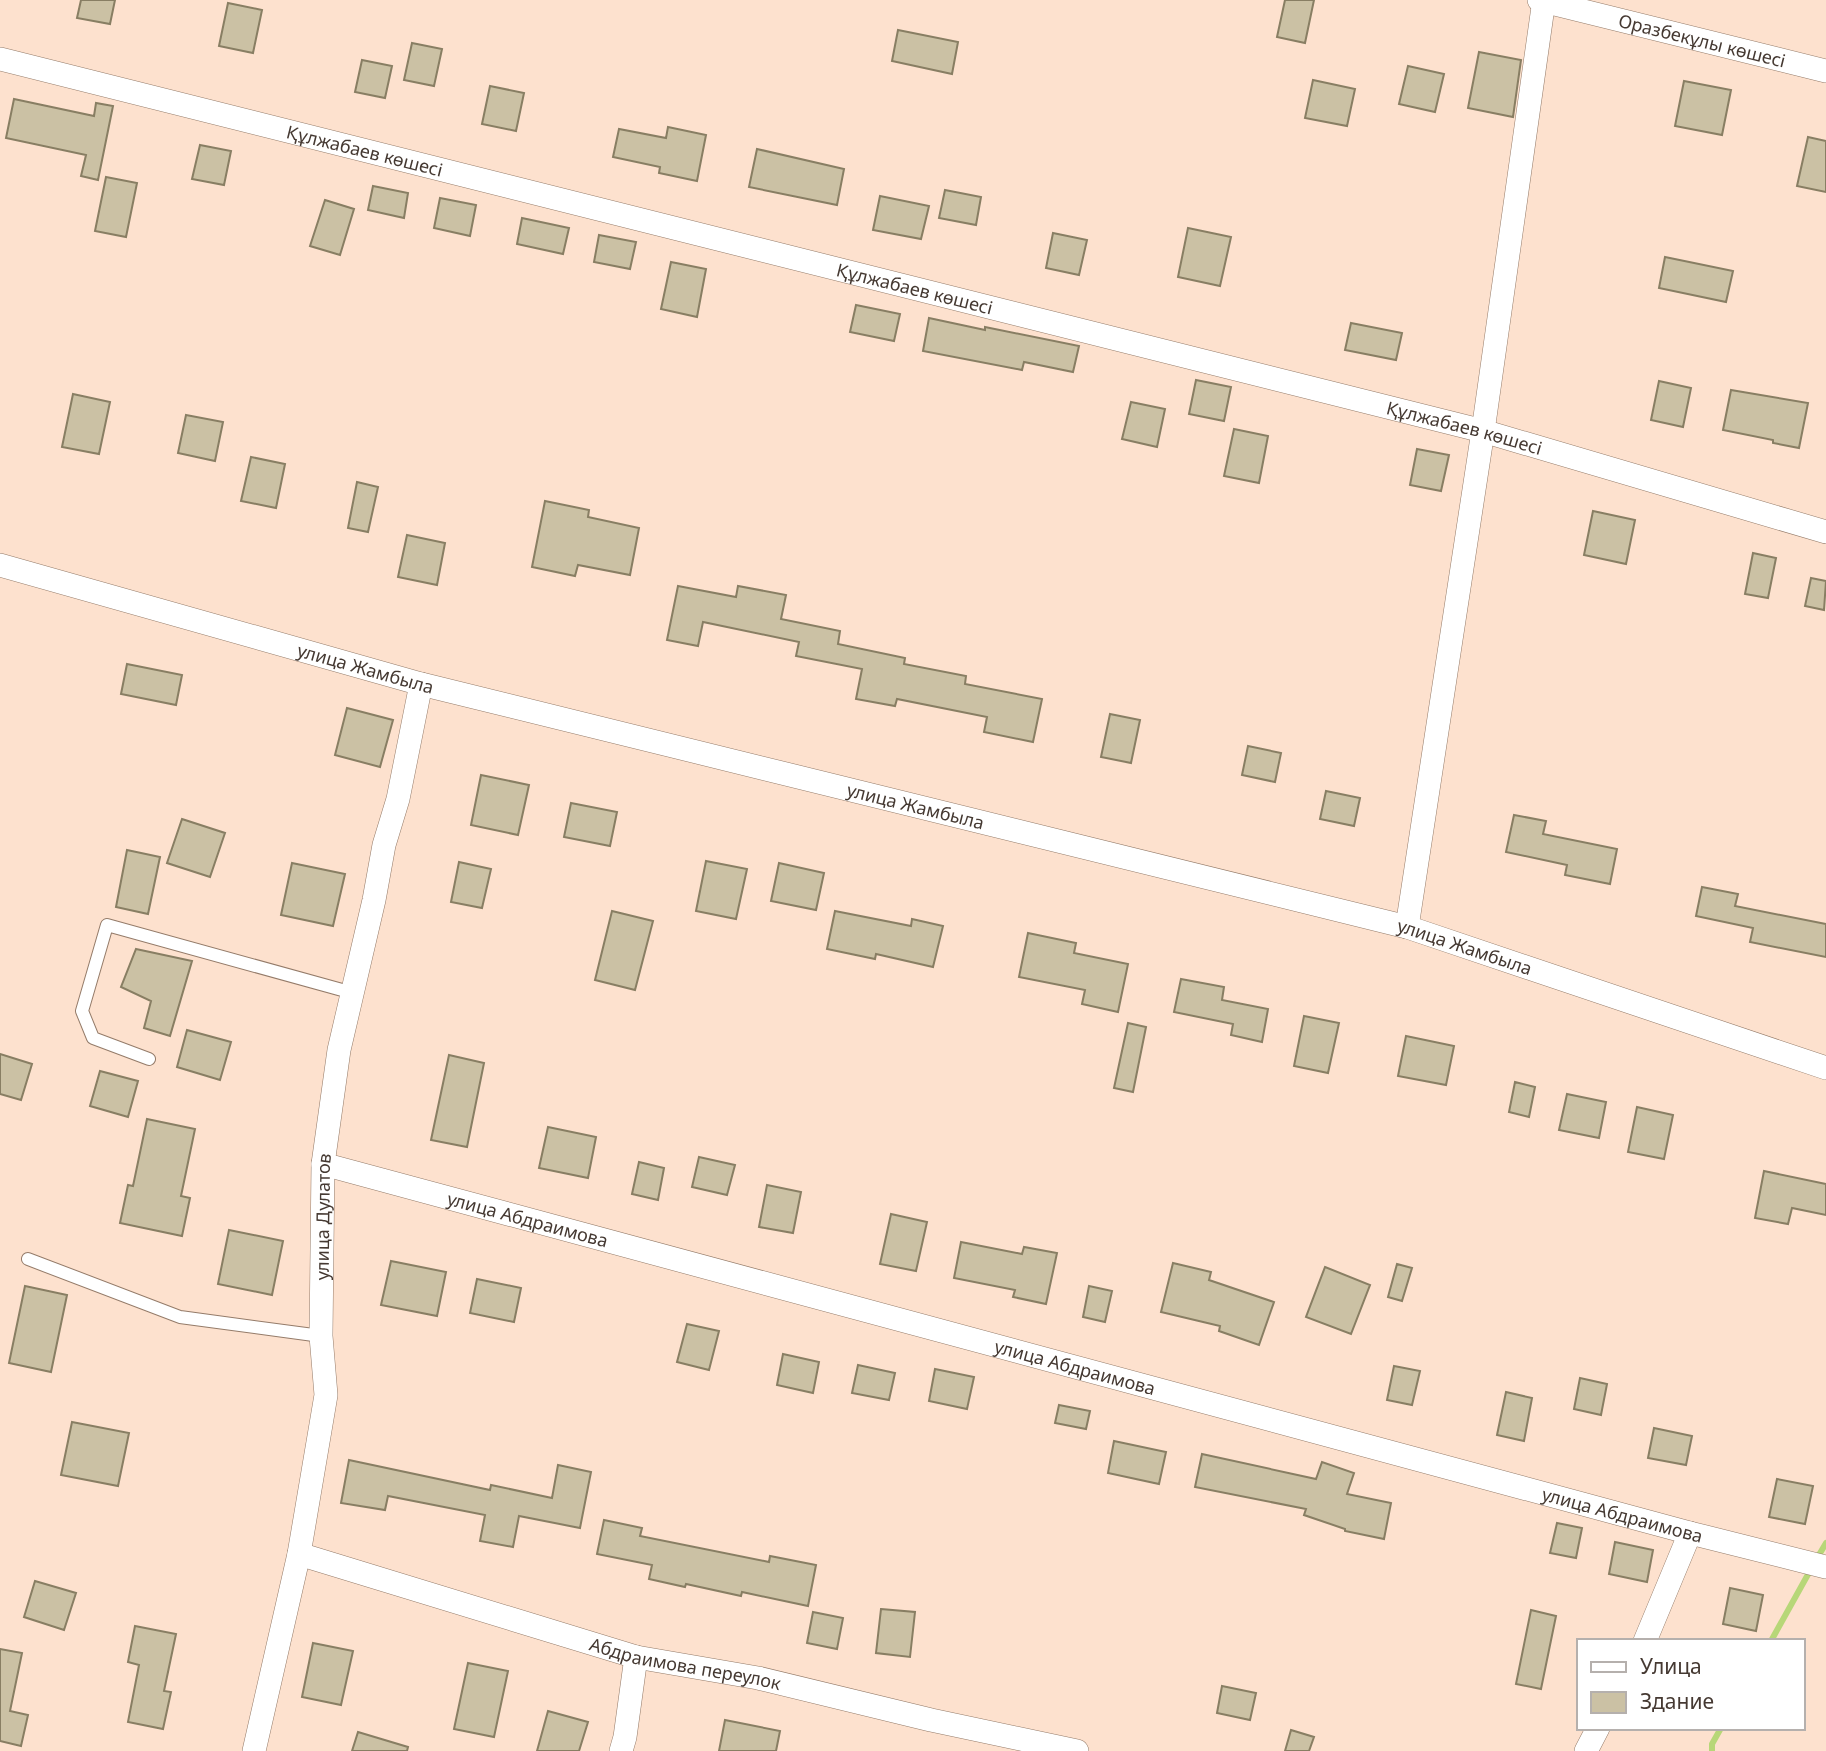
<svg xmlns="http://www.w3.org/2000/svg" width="1826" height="1751" font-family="'Noto Sans',sans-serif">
	<rect width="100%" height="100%" fill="#fde1ce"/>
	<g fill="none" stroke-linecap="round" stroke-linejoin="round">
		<path stroke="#b7d778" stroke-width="6" d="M 1816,1560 L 1826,1543
			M 1771,1641 L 1811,1569
			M 1712,1751 L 1712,1744 L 1721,1728"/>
	</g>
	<path fill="#cbc1a4" stroke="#887e63" stroke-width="2" d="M 81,0 L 115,0 L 110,24 L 77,18 Z
		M 1285,0 L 1314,0 L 1305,43 L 1277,37 Z
		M 228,3 L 262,10 L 253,53 L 219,46 Z
		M 898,30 L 958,42 L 952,74 L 892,61 Z
		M 412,43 L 442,49 L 434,86 L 404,80 Z
		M 1479,52 L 1521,60 L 1513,117 L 1468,108 Z
		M 362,60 L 392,66 L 385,98 L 355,92 Z
		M 1408,66 L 1444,74 L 1435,112 L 1399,104 Z
		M 1313,80 L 1355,89 L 1347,126 L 1305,118 Z
		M 1684,81 L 1731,90 L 1722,135 L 1675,126 Z
		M 490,86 L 524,93 L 516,131 L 482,124 Z
		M 14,99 L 94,116 L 96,103 L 113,106 L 98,180 L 81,176 L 86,155 L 6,138 Z
		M 668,127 L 706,135 L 697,181 L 659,173 L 660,167 L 613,157 L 619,129 L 666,138 Z
		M 1808,137 L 1826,141 L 1826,192 L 1797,186 Z
		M 200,145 L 231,151 L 224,185 L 192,179 Z
		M 757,149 L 844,169 L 837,205 L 749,187 Z
		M 106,177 L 137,183 L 126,237 L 95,231 Z
		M 373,186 L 408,193 L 404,218 L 368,210 Z
		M 945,190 L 981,197 L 976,225 L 939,218 Z
		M 880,196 L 929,206 L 921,239 L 873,230 Z
		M 440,198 L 476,205 L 470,236 L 434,228 Z
		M 325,200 L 354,209 L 340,255 L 310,246 Z
		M 522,218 L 569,228 L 563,254 L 517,244 Z
		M 1188,228 L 1231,237 L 1220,286 L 1178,277 Z
		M 1053,233 L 1087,240 L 1079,275 L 1046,268 Z
		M 599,235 L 636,242 L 630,269 L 594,262 Z
		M 1665,257 L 1733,271 L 1726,302 L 1659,288 Z
		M 671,262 L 706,269 L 697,317 L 661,309 Z
		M 856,305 L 900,314 L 894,341 L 850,332 Z
		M 929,318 L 985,330 L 985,327 L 1079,346 L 1073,372 L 1024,362 L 1022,370 L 923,351 Z
		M 1351,323 L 1402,333 L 1396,360 L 1345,350 Z
		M 1196,380 L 1231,387 L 1224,421 L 1189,414 Z
		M 1659,381 L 1691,388 L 1683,427 L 1651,420 Z
		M 1731,390 L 1808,403 L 1799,448 L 1773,443 L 1773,440 L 1723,430 Z
		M 73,394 L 110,402 L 99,454 L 62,447 Z
		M 1131,402 L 1165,409 L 1157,447 L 1122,439 Z
		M 186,415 L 223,422 L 215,461 L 178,453 Z
		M 1234,429 L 1268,436 L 1259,483 L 1224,476 Z
		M 1417,449 L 1449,455 L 1441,491 L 1410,485 Z
		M 251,457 L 285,464 L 276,508 L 241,501 Z
		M 357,482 L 378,487 L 368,532 L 348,528 Z
		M 545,501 L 589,510 L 588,517 L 639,528 L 630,575 L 578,565 L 575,576 L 532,567 Z
		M 1593,511 L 1635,520 L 1626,564 L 1584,555 Z
		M 407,535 L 445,543 L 437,585 L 398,577 Z
		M 1753,553 L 1776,558 L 1768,598 L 1745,594 Z
		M 1811,578 L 1826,581 L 1824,610 L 1805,606 Z
		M 678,586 L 736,597 L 738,586 L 786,595 L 781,619 L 840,631 L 838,644 L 905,658 L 904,664 L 966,676 L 965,684 L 1042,699 L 1033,742 L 984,732 L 987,717 L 897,699 L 895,706 L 856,699 L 862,669 L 796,656 L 799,642 L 703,622 L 698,646 L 667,640 Z
		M 127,664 L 182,675 L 176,705 L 121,694 Z
		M 347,708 L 393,720 L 380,767 L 335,755 Z
		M 1110,714 L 1140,720 L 1131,763 L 1101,757 Z
		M 1248,746 L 1281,753 L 1275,782 L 1242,775 Z
		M 481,775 L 529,785 L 518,835 L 471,825 Z
		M 1326,791 L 1360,798 L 1354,826 L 1320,819 Z
		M 571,803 L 617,812 L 610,846 L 564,837 Z
		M 1514,815 L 1546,821 L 1543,834 L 1617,849 L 1610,884 L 1565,875 L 1567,865 L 1506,852 Z
		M 182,819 L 225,833 L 210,877 L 167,863 Z
		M 127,850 L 160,857 L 148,914 L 116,907 Z
		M 706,861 L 747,869 L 736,919 L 696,911 Z
		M 459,862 L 491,869 L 482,908 L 451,902 Z
		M 292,863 L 345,874 L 333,926 L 281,915 Z
		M 779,863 L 824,873 L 816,910 L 771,901 Z
		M 1702,887 L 1738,894 L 1735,906 L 1826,924 L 1826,957 L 1750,942 L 1753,928 L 1696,916 Z
		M 612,911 L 653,921 L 635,990 L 595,980 Z
		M 835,911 L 911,926 L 912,919 L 943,926 L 933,967 L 876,954 L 875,959 L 827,949 Z
		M 1028,933 L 1076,943 L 1074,953 L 1128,964 L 1118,1012 L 1082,1004 L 1085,990 L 1019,977 Z
		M 136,949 L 192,961 L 170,1036 L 144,1028 L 151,1001 L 121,987 Z
		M 1181,979 L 1224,987 L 1222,1000 L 1268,1009 L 1262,1042 L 1231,1035 L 1233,1024 L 1174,1012 Z
		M 1304,1016 L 1339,1023 L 1328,1073 L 1294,1066 Z
		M 1128,1023 L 1146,1027 L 1133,1092 L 1114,1088 Z
		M 187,1030 L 231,1042 L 220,1080 L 177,1067 Z
		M 1406,1036 L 1454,1046 L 1446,1085 L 1398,1076 Z
		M 0,1054 L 32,1064 L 21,1100 L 0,1094 Z
		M 449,1055 L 484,1063 L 467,1147 L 431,1140 Z
		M 100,1071 L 138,1081 L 128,1117 L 90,1106 Z
		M 1515,1082 L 1535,1087 L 1529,1117 L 1509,1112 Z
		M 1567,1094 L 1606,1102 L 1599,1138 L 1559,1130 Z
		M 1637,1107 L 1673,1115 L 1664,1159 L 1628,1152 Z
		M 147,1119 L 195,1129 L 181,1196 L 190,1198 L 182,1236 L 120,1223 L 128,1185 L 133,1186 Z
		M 548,1127 L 596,1137 L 588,1178 L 539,1168 Z
		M 699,1157 L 735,1165 L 727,1195 L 692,1187 Z
		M 639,1162 L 664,1168 L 658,1200 L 632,1194 Z
		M 1764,1171 L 1826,1184 L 1826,1215 L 1792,1208 L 1788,1224 L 1755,1218 Z
		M 767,1185 L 801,1192 L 793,1233 L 759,1227 Z
		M 891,1214 L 927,1222 L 916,1271 L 880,1264 Z
		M 229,1230 L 283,1241 L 272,1295 L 218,1284 Z
		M 961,1242 L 1022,1254 L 1024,1247 L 1057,1253 L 1046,1304 L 1013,1297 L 1015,1290 L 954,1278 Z
		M 391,1261 L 446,1272 L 437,1316 L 381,1305 Z
		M 1173,1263 L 1211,1272 L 1209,1280 L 1274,1302 L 1259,1345 L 1219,1331 L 1220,1326 L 1161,1312 Z
		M 1397,1264 L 1412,1268 L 1402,1301 L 1388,1297 Z
		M 1325,1267 L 1370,1285 L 1351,1334 L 1306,1317 Z
		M 477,1279 L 521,1288 L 514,1322 L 470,1313 Z
		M 25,1286 L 67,1295 L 51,1372 L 9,1363 Z
		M 1089,1286 L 1112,1291 L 1105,1322 L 1083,1317 Z
		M 687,1324 L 719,1331 L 709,1370 L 677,1362 Z
		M 783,1354 L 819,1362 L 813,1393 L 777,1385 Z
		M 858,1365 L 895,1373 L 889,1400 L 852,1393 Z
		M 1394,1366 L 1420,1371 L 1412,1405 L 1387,1400 Z
		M 935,1369 L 974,1377 L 967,1409 L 929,1401 Z
		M 1580,1378 L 1607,1384 L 1601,1415 L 1574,1409 Z
		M 1506,1392 L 1532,1398 L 1524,1441 L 1497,1435 Z
		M 1059,1405 L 1090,1411 L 1086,1429 L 1055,1423 Z
		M 72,1422 L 129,1433 L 118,1486 L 61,1475 Z
		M 1654,1428 L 1692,1436 L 1686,1465 L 1648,1458 Z
		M 1114,1441 L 1166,1452 L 1159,1484 L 1108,1473 Z
		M 1202,1454 L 1316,1479 L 1322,1462 L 1354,1473 L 1347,1494 L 1391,1503 L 1384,1539 L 1345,1531 L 1345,1529 L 1304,1515 L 1306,1509 L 1195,1487 Z
		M 349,1460 L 490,1490 L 491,1485 L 552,1498 L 558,1465 L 591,1472 L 580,1528 L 519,1516 L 513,1547 L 480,1541 L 485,1515 L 388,1496 L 385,1510 L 341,1503 Z
		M 1777,1479 L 1813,1486 L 1805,1524 L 1769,1517 Z
		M 604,1520 L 642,1528 L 640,1536 L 769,1562 L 770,1556 L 816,1565 L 808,1606 L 742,1592 L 741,1596 L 686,1584 L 685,1587 L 649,1579 L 652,1565 L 597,1554 Z
		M 1557,1523 L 1582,1528 L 1576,1558 L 1550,1553 Z
		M 1615,1542 L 1653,1550 L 1647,1582 L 1609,1574 Z
		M 35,1581 L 76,1593 L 64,1630 L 24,1617 Z
		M 1730,1588 L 1763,1595 L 1756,1631 L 1723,1624 Z
		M 881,1609 L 915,1612 L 910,1657 L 876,1653 Z
		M 1531,1610 L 1556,1616 L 1541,1689 L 1516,1684 Z
		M 813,1612 L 843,1618 L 837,1649 L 807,1643 Z
		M 135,1626 L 176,1634 L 164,1691 L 171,1692 L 163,1729 L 128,1722 L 139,1665 L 128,1662 Z
		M 313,1643 L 353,1651 L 341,1705 L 302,1697 Z
		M 0,1649 L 22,1653 L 10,1711 L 28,1715 L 21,1746 L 0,1741 Z
		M 468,1663 L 508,1671 L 494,1737 L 454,1729 Z
		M 1222,1686 L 1256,1693 L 1250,1720 L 1217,1713 Z
		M 548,1711 L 588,1722 L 579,1751 L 537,1751 Z
		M 725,1720 L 780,1731 L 776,1751 L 719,1751 Z
		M 1291,1730 L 1314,1737 L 1309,1751 L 1285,1751 Z
		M 358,1732 L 408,1747 L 407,1751 L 352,1751 Z"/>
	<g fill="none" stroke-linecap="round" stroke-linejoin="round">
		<g stroke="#947b69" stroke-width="14">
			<path id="service" d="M 149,1059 L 93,1038 L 82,1011 L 107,925 L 353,993
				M 28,1259 L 180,1317 L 321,1336"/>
		</g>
		<g stroke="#947b69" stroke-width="24">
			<g id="minor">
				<path id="s1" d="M 1539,0 L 1826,71"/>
				<path id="s2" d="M 0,59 L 1483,431 L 1826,532"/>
				<path id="s3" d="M 0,565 L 421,684 L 1407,927 L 1826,1068"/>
				<path d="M 1407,927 L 1483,431 L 1544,0"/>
				<path id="s4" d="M 323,1164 L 1690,1533 L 1826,1567"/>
				<path id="s5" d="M 299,1554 L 636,1657 L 758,1678 L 931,1720 L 1077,1751"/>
				<path d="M 1645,1641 L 1690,1533"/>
				<path id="s6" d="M 254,1751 L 299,1554 L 326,1395 L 321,1336 L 323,1164 L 339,1050 L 374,900 L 384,845 L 398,799 L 421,684"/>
				<path d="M 621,1751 L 625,1737 L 636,1657"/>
				<path d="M 1586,1751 L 1598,1728"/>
			</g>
		</g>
		<use href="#service" stroke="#fff" stroke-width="12"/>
		<use href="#minor" stroke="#fff" stroke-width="23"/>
	</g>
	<g text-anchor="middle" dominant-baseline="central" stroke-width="5" stroke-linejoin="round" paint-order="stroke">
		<g font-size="18" fill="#453932" stroke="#fff">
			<text stroke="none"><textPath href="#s1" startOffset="168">Оразбекұлы көшесі</textPath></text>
			<text stroke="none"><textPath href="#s2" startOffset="376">Құлжабаев көшесі</textPath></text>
			<text stroke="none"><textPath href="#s2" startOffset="943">Құлжабаев көшесі</textPath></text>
			<text stroke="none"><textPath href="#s2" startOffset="1510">Құлжабаев көшесі</textPath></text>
			<text stroke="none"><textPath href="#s3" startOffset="380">улица Жамбыла</textPath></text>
			<text stroke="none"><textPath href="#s3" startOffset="947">улица Жамбыла</textPath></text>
			<text stroke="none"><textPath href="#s3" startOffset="1514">улица Жамбыла</textPath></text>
			<text stroke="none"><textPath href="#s6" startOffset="542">улица Дулатов</textPath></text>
			<text stroke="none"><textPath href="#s4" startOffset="212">улица Абдраимова</textPath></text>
			<text stroke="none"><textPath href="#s4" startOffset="779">улица Абдраимова</textPath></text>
			<text stroke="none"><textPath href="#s4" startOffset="1346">улица Абдраимова</textPath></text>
			<text stroke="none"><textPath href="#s5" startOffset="402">Абдраимова переулок</textPath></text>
		</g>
	</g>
	<rect x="1577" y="1639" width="228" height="91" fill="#ffffff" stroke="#b5b0ad" stroke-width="2"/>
	<rect x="1591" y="1662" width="35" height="10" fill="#ffffff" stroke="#b5b0ad" stroke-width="2"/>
	<text x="1640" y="1674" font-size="21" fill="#453932">Улица</text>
	<rect x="1591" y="1692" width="35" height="21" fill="#cbc1a4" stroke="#b5b0ad" stroke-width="2"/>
	<text x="1640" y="1709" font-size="21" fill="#453932">Здание</text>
</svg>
